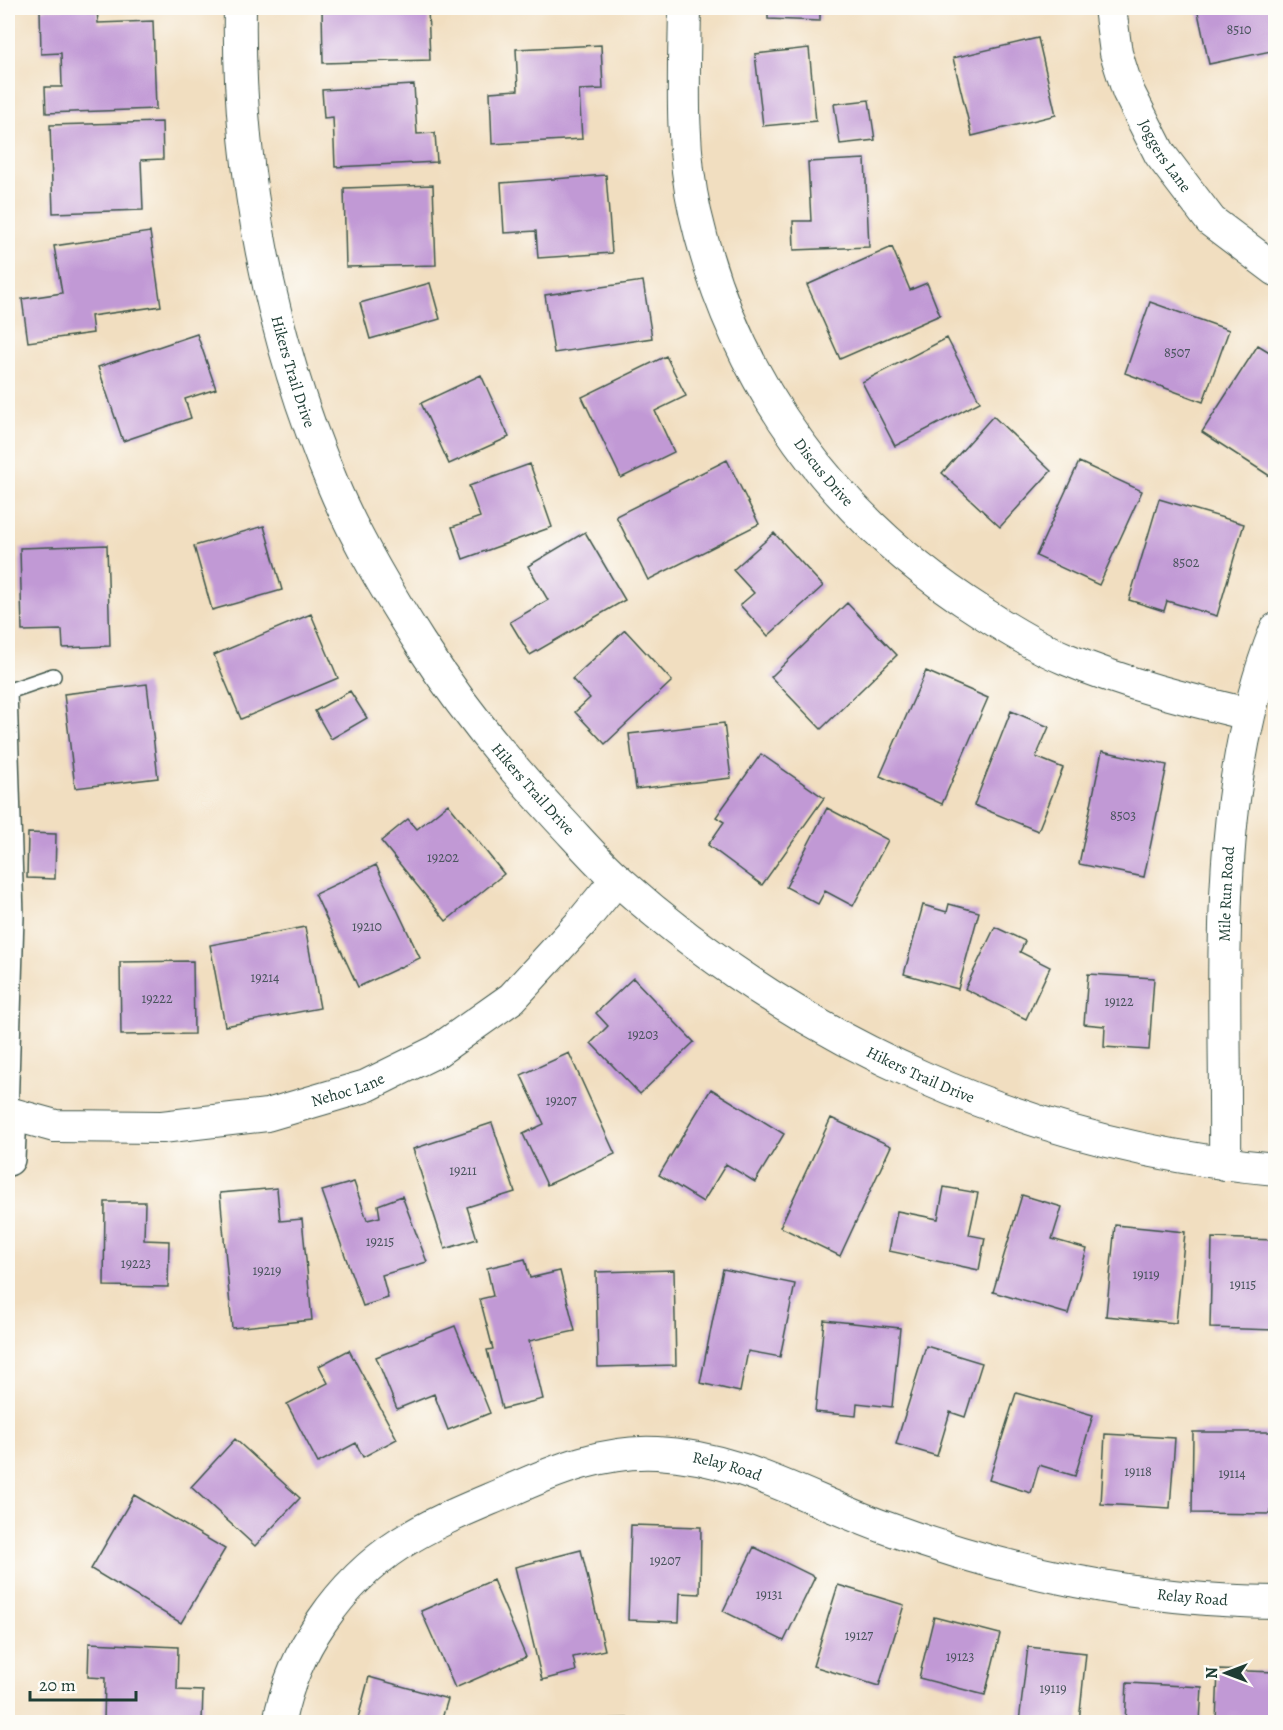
<svg xmlns="http://www.w3.org/2000/svg" width="1283" height="1730" font-family="Alegreya,serif">
	<rect width="100%" height="100%" fill="#fdfcf7"/>
	<filter id="ink" filterUnits="userSpaceOnUse"><feTurbulence type="fractalNoise" baseFrequency=".0167" numOctaves="2"/><feDisplacementMap in="SourceGraphic" scale="12" xChannelSelector="R" yChannelSelector="G"/><feConvolveMatrix kernelMatrix="1 2 1 2 8 2 1 2 1" color-interpolation-filters="sRGB"/></filter>
	<filter id="wash" filterUnits="userSpaceOnUse"><feTurbulence type="fractalNoise" baseFrequency=".008" numOctaves="4" result="noise"/><feDisplacementMap in="SourceGraphic" scale="24" xChannelSelector="R" yChannelSelector="G"/><feGaussianBlur stdDeviation="1.35" result="paint"/><feColorMatrix in="noise" values="0 0 0 0 0 0 0 0 0 0 0 0 0 0 0 0 0 1.4 0 .05"/><feComposite in="paint" operator="in"/></filter>
	<g filter="url(#wash)">
		<rect width="100%" height="100%" fill="#f1dec0"/>
		<g id="blocks">
			<path fill="#c199d5" d="M 97,8 L 98,23 L 153,21 L 156,109 L 46,113 L 45,87 L 62,87 L 61,53 L 41,54 L 40,9 Z
				M 322,8 L 428,8 L 430,60 L 323,63 Z
				M 768,8 L 820,8 L 820,21 L 768,19 Z
				M 947,8 L 1024,8 L 1024,11 L 947,13 Z
				M 1197,8 L 1276,8 L 1276,50 L 1209,64 Z
				M 1038,38 L 1056,115 L 972,136 L 953,58 Z
				M 601,45 L 603,89 L 579,90 L 582,139 L 492,144 L 490,92 L 518,90 L 516,49 Z
				M 809,48 L 816,121 L 763,126 L 755,54 Z
				M 414,85 L 417,134 L 435,133 L 437,162 L 335,167 L 333,117 L 324,118 L 322,90 Z
				M 869,100 L 875,140 L 840,144 L 834,104 Z
				M 162,122 L 163,159 L 141,160 L 143,210 L 53,213 L 50,125 Z
				M 865,159 L 869,247 L 794,250 L 793,221 L 811,221 L 808,162 Z
				M 606,175 L 612,253 L 538,258 L 536,231 L 504,233 L 501,183 Z
				M 433,185 L 436,265 L 346,267 L 344,188 Z
				M 150,232 L 161,306 L 91,316 L 93,333 L 28,342 L 22,299 L 62,293 L 54,246 Z
				M 892,247 L 910,290 L 927,283 L 940,315 L 840,359 L 807,285 Z
				M 643,281 L 652,338 L 554,353 L 545,295 Z
				M 430,283 L 440,319 L 370,339 L 360,303 Z
				M 1150,302 L 1229,330 L 1203,402 L 1125,373 Z
				M 197,334 L 216,389 L 185,399 L 191,418 L 123,441 L 98,367 Z
				M 947,338 L 980,402 L 895,446 L 862,382 Z
				M 1258,345 L 1276,356 L 1276,480 L 1202,432 Z
				M 666,356 L 686,396 L 655,411 L 674,452 L 621,478 L 582,397 Z
				M 481,375 L 509,437 L 449,464 L 421,403 Z
				M 993,416 L 1051,471 L 1000,527 L 942,473 Z
				M 727,460 L 759,524 L 648,580 L 616,516 Z
				M 1079,462 L 1142,491 L 1099,585 L 1036,556 Z
				M 530,464 L 552,527 L 463,559 L 452,527 L 480,517 L 469,486 Z
				M 1159,499 L 1244,524 L 1217,616 L 1167,601 L 1164,611 L 1129,600 Z
				M 264,526 L 282,590 L 212,610 L 194,546 Z
				M 585,532 L 625,600 L 530,655 L 510,622 L 548,600 L 528,566 Z
				M 774,533 L 823,586 L 768,636 L 740,605 L 754,593 L 733,570 Z
				M 107,545 L 110,646 L 63,648 L 62,630 L 22,631 L 20,548 Z
				M 847,603 L 897,655 L 821,729 L 771,677 Z
				M 311,614 L 338,678 L 241,719 L 214,655 Z
				M 625,630 L 672,681 L 605,744 L 575,712 L 590,698 L 572,679 Z
				M 926,671 L 988,698 L 942,804 L 880,776 Z
				M 147,684 L 158,778 L 75,788 L 64,694 Z
				M 350,691 L 367,718 L 331,739 L 315,711 Z
				M 1011,711 L 1049,727 L 1036,757 L 1063,768 L 1038,831 L 974,805 Z
				M 724,723 L 731,778 L 636,789 L 629,734 Z
				M 1102,751 L 1167,765 L 1144,877 L 1079,864 Z
				M 761,754 L 824,798 L 762,885 L 708,845 L 724,822 L 716,817 Z
				M 448,804 L 504,874 L 446,921 L 381,841 L 408,819 L 417,829 Z
				M 827,808 L 888,840 L 853,906 L 825,891 L 818,904 L 786,887 Z
				M 28,833 L 56,834 L 55,879 L 27,878 Z
				M 376,865 L 420,958 L 358,987 L 315,894 Z
				M 949,904 L 979,912 L 958,989 L 904,974 L 923,905 L 947,912 Z
				M 305,927 L 320,1008 L 225,1026 L 210,945 Z
				M 995,927 L 1025,941 L 1020,952 L 1050,967 L 1026,1019 L 965,989 Z
				M 193,961 L 194,1034 L 121,1035 L 120,962 Z
				M 1088,974 L 1154,978 L 1149,1050 L 1104,1047 L 1105,1026 L 1084,1024 Z
				M 633,978 L 694,1042 L 640,1094 L 591,1043 L 608,1026 L 596,1013 Z
				M 569,1053 L 615,1154 L 547,1185 L 523,1134 L 544,1124 L 521,1075 Z
				M 711,1089 L 784,1134 L 755,1182 L 726,1164 L 703,1202 L 659,1175 Z
				M 831,1118 L 891,1146 L 840,1256 L 780,1227 Z
				M 492,1123 L 515,1192 L 467,1207 L 477,1239 L 445,1249 L 413,1149 Z
				M 354,1182 L 367,1220 L 380,1217 L 378,1205 L 402,1196 L 427,1262 L 382,1275 L 388,1298 L 363,1306 L 322,1191 Z
				M 944,1187 L 978,1193 L 969,1235 L 985,1238 L 979,1270 L 889,1251 L 897,1211 L 938,1219 Z
				M 277,1188 L 280,1221 L 302,1219 L 312,1320 L 232,1328 L 220,1193 Z
				M 1022,1195 L 1062,1207 L 1052,1239 L 1087,1249 L 1068,1314 L 993,1292 Z
				M 105,1202 L 145,1202 L 144,1240 L 169,1241 L 168,1287 L 104,1286 Z
				M 1115,1225 L 1185,1232 L 1176,1323 L 1106,1316 Z
				M 1212,1238 L 1276,1240 L 1276,1330 L 1210,1328 Z
				M 525,1259 L 530,1278 L 560,1271 L 575,1331 L 529,1341 L 543,1399 L 502,1409 L 487,1350 L 493,1349 L 480,1299 L 493,1296 L 487,1268 Z
				M 723,1269 L 795,1284 L 780,1357 L 748,1351 L 740,1392 L 700,1383 Z
				M 674,1270 L 676,1365 L 598,1367 L 596,1272 Z
				M 824,1320 L 900,1328 L 892,1407 L 857,1403 L 856,1416 L 815,1412 Z
				M 455,1326 L 490,1413 L 448,1430 L 434,1394 L 397,1409 L 376,1357 Z
				M 926,1346 L 982,1363 L 965,1417 L 950,1412 L 937,1456 L 896,1444 Z
				M 349,1350 L 397,1439 L 363,1457 L 356,1443 L 318,1463 L 287,1404 L 328,1383 L 319,1366 Z
				M 1016,1393 L 1093,1415 L 1075,1476 L 1039,1465 L 1031,1493 L 989,1480 Z
				M 1193,1432 L 1271,1432 L 1271,1514 L 1192,1513 Z
				M 1105,1434 L 1175,1438 L 1170,1508 L 1101,1504 Z
				M 235,1439 L 300,1498 L 255,1546 L 191,1487 Z
				M 134,1495 L 225,1549 L 181,1623 L 91,1569 Z
				M 631,1525 L 701,1527 L 700,1594 L 680,1593 L 679,1622 L 628,1620 Z
				M 754,1547 L 815,1577 L 784,1641 L 723,1611 Z
				M 581,1550 L 605,1650 L 573,1657 L 576,1671 L 542,1680 L 515,1567 Z
				M 493,1580 L 526,1657 L 455,1688 L 421,1611 Z
				M 838,1585 L 904,1605 L 879,1686 L 813,1666 Z
				M 934,1617 L 1000,1634 L 985,1695 L 919,1678 Z
				M 89,1643 L 178,1647 L 177,1690 L 203,1691 L 202,1722 L 104,1722 L 105,1678 L 88,1677 Z
				M 1028,1647 L 1086,1653 L 1079,1722 L 1019,1722 Z
				M 1218,1670 L 1276,1672 L 1276,1722 L 1216,1722 Z
				M 369,1677 L 448,1699 L 441,1722 L 357,1722 Z
				M 1127,1683 L 1202,1687 L 1200,1722 L 1125,1722 Z
				M 639,1718 L 639,1722 L 596,1722 L 596,1719 Z"/>
		</g>
	</g>
	<g filter="url(#ink)">
		<use href="#blocks" fill-opacity="0" stroke="#3e5549" stroke-width="1.5"/>
		<g fill="none" stroke-linecap="round" stroke-linejoin="round">
			<g stroke="#3e5549" stroke-width="18">
				<path id="lane" d="M 10,1114 L 16,916 L 9,691 L 53,676"/>
			</g>
			<g stroke="#3e5549" stroke-width="34">
				<g id="street">
					<path id="s1" d="M 240,8 C 237,169 270,337 333,485 C 356,540 388,593 420,643 C 461,707 507,763 558,818 C 578,839 597,862 618,880 C 800,1043 1032,1148 1276,1169"/>
					<path id="s2" d="M 685,8 C 684,75 680,146 695,212 C 734,383 836,520 983,613 C 1009,630 1037,647 1066,659 C 1125,684 1186,699 1248,714"/>
					<path id="s3" d="M 1110,8 L 1116,53 L 1128,91 L 1160,154 L 1211,221 L 1276,270"/>
					<path id="s4" d="M 8,1113 L 55,1126 L 162,1127 L 267,1115 L 366,1086 L 437,1051 L 512,998 L 581,923 L 617,879"/>
					<path id="s5" d="M 1225,1164 C 1227,988 1209,797 1276,629"/>
					<path id="s6" d="M 279,1722 C 293,1651 339,1583 401,1543 C 435,1521 472,1507 509,1491 C 555,1470 606,1450 657,1453 C 741,1457 807,1499 884,1527 C 1008,1573 1144,1601 1276,1602"/>
				</g>
			</g>
			<g stroke="#3e5549" stroke-width="36">
				<path id="secondary" d="M 8,1159 L 10,1114"/>
			</g>
			<use href="#lane" stroke="#fff" stroke-width="15"/>
			<use href="#street" stroke="#fff" stroke-width="32"/>
			<use href="#secondary" stroke="#fff" stroke-width="33"/>
		</g>
	</g>
	<g text-anchor="middle" dominant-baseline="central" stroke-width="6" stroke-linejoin="round" paint-order="stroke">
		<g font-size="14" fill="#48545c">
			<text x="1239" y="29">8510</text>
			<text x="1177" y="352">8507</text>
			<text x="1186" y="562">8502</text>
			<text x="1123" y="815">8503</text>
			<text x="443" y="857">19202</text>
			<text x="367" y="926">19210</text>
			<text x="265" y="977">19214</text>
			<text x="157" y="998">19222</text>
			<text x="1119" y="1001">19122</text>
			<text x="643" y="1034">19203</text>
			<text x="561" y="1100">19207</text>
			<text x="463" y="1170">19211</text>
			<text x="380" y="1241">19215</text>
			<text x="136" y="1263">19223</text>
			<text x="267" y="1270">19219</text>
			<text x="1146" y="1274">19119</text>
			<text x="1243" y="1284">19115</text>
			<text x="1138" y="1471">19118</text>
			<text x="1232" y="1473">19114</text>
			<text x="665" y="1560">19207</text>
			<text x="769" y="1594">19131</text>
			<text x="859" y="1635">19127</text>
			<text x="960" y="1656">19123</text>
			<text x="1053" y="1688">19119</text>
		</g>
		<g font-size="16" fill="#1f3d34" stroke="#fdfcf7">
			<text stroke="none"><textPath href="#s3" startOffset="160">Joggers Lane</textPath></text>
			<text stroke="none"><textPath href="#s1" startOffset="369">Hikers Trail Drive</textPath></text>
			<text stroke="none"><textPath href="#s2" startOffset="498">Discus Drive</textPath></text>
			<text stroke="none"><textPath href="#s1" startOffset="855">Hikers Trail Drive</textPath></text>
			<text stroke="none"><textPath href="#s5" startOffset="270">Mile Run Road</textPath></text>
			<text stroke="none"><textPath href="#s1" startOffset="1341">Hikers Trail Drive</textPath></text>
			<text stroke="none"><textPath href="#s4" startOffset="346">Nehoc Lane</textPath></text>
			<text stroke="none"><textPath href="#s6" startOffset="568">Relay Road</textPath></text>
			<text stroke="none"><textPath href="#s6" startOffset="1054">Relay Road</textPath></text>
		</g>
	</g>
	<rect width="1283" height="1730" fill="none" stroke="#fdfcf7" stroke-width="30"/>
	<g transform="translate(1226 1673) rotate(270)" stroke="#fdfcf7" stroke-width="4.5" paint-order="stroke">
	<path d="M0-4.5L10 22L0 15L-10 22Z" fill="#1f3d34"/>
	<text y="-9" font-size="16" font-weight="bold" text-anchor="middle" fill="#1f3d34">N</text>
	</g>
	<path d="M30 1691v9h106v-9" fill="none" stroke="#1f3d34" stroke-width="3"/>
	<text x="39" y="1691" font-size="18" fill="#1f3d34" stroke="#fdfcf7" stroke-width="4.5" paint-order="stroke">20 m</text>
</svg>
